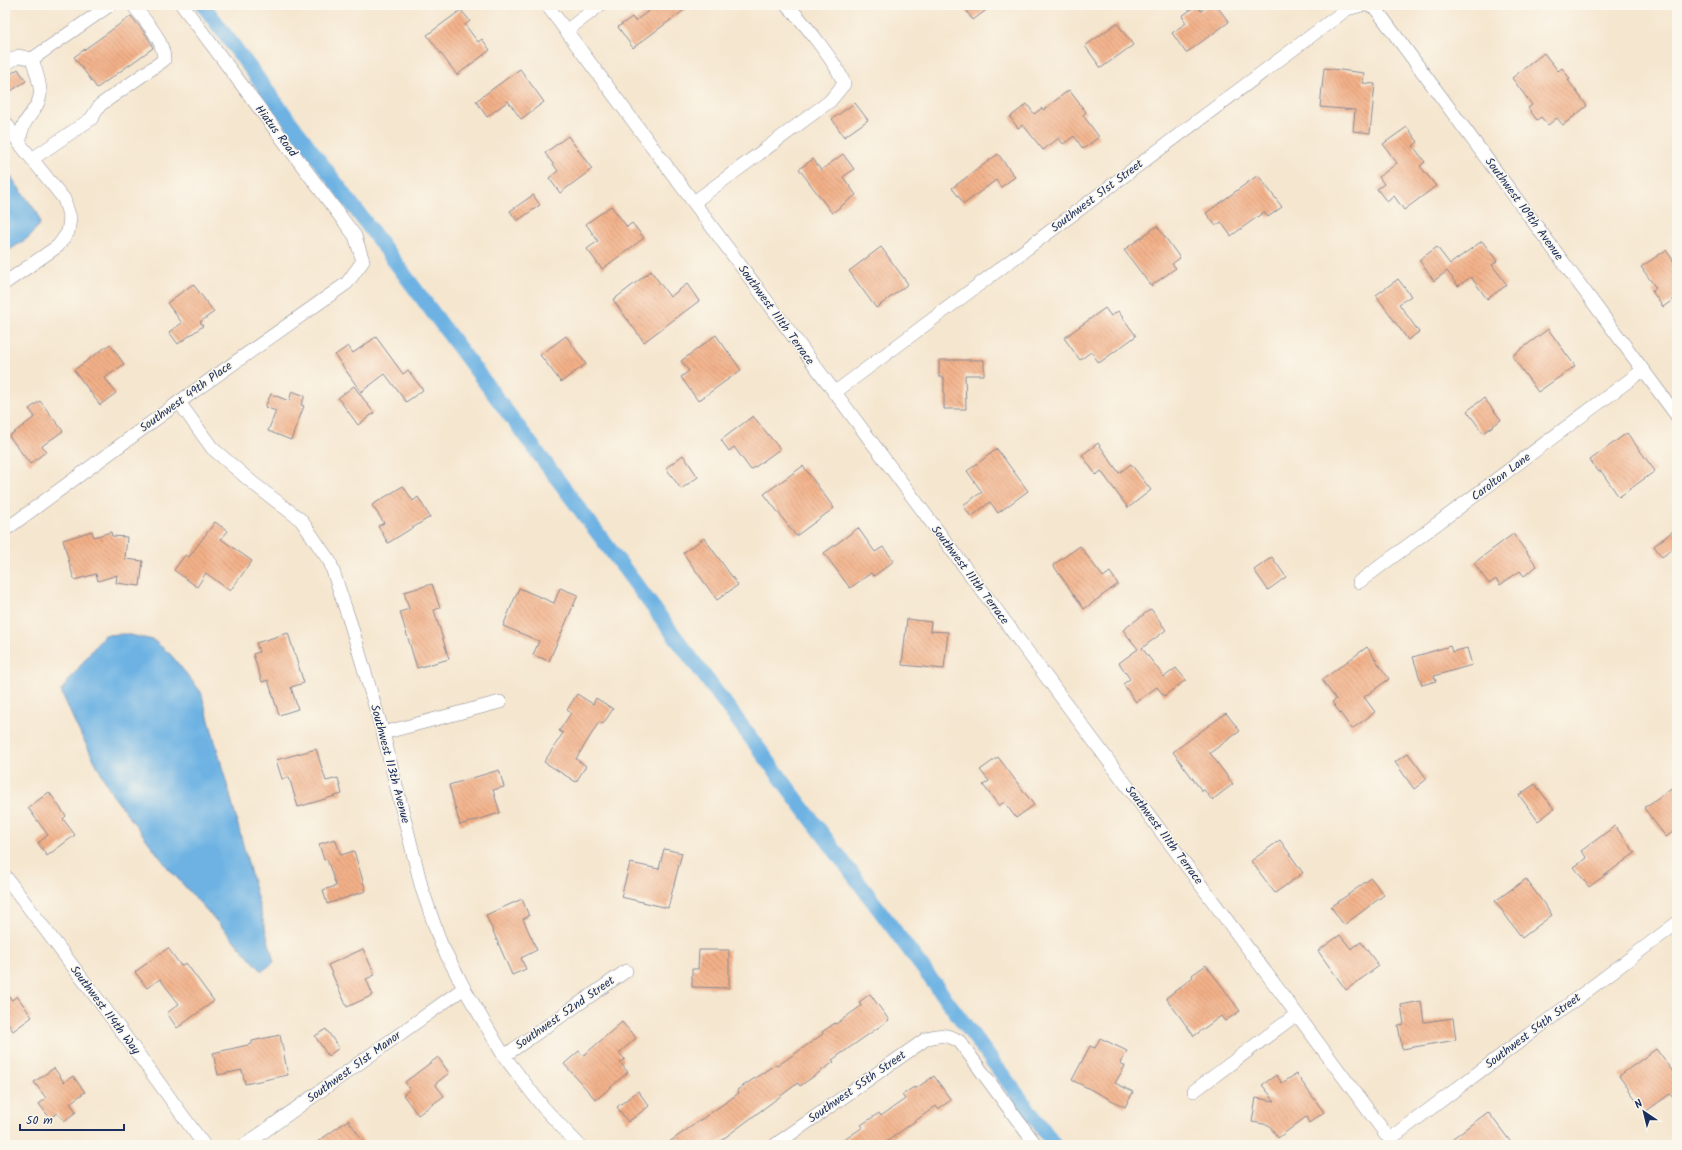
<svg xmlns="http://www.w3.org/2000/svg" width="1682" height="1150" font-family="Kalam,sans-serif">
	<defs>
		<pattern id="building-back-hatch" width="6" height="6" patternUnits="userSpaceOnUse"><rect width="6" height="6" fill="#f3b088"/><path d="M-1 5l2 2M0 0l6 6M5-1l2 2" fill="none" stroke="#c49072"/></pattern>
	</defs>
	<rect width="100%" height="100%" fill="#fbf7ec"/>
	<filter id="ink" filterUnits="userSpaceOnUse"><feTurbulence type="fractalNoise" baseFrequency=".025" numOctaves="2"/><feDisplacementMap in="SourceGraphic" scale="8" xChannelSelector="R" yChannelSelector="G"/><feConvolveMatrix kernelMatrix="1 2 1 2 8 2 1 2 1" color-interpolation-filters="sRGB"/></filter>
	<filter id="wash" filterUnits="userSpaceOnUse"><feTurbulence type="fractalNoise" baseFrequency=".012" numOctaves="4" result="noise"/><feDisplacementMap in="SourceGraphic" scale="16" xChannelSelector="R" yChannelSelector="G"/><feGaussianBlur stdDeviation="0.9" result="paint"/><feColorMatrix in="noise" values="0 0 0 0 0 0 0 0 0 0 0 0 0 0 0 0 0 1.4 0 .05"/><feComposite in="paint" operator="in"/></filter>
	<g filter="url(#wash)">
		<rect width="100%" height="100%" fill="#f5e6cf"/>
		<path fill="#6db2e3" stroke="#4470a0" d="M 5,169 L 38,214 L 40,224 L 29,237 L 5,253 Z
			M 125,634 L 153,640 L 171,655 L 201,692 L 231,799 L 274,962 L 262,971 L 169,869 L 112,794 L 76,725 L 61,691 L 104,635 Z"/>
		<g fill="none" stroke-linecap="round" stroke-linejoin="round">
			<path stroke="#6db2e3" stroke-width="15" d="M 203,5 L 1055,1145"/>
		</g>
		<g id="blocks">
			<path fill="url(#building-back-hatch)" d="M 657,5 L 691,5 L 633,48 L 618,27 L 632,17 L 635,21 Z
				M 962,5 L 993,5 L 973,20 Z
				M 1197,5 L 1201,11 L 1209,5 L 1216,5 L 1229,22 L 1186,53 L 1172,33 L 1186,23 L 1182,16 Z
				M 461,10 L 470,21 L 465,25 L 478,42 L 482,39 L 490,50 L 457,75 L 427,35 Z
				M 131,16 L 147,36 L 153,48 L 97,88 L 74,57 Z
				M 1117,23 L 1133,45 L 1101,68 L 1085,46 Z
				M 1544,53 L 1558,71 L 1562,68 L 1570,79 L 1568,80 L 1587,106 L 1563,125 L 1557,118 L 1548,125 L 1541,117 L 1537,120 L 1528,108 L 1532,105 L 1512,78 Z
				M 1324,68 L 1364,73 L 1363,83 L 1375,84 L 1370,133 L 1353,131 L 1355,110 L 1320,107 Z
				M 18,69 L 26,81 L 5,95 L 5,78 Z
				M 520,69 L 544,102 L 521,119 L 508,101 L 487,117 L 476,101 Z
				M 1069,90 L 1086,112 L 1083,115 L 1099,137 L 1083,149 L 1074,136 L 1063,144 L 1059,138 L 1043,150 L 1023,125 L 1018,128 L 1010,117 L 1027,104 L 1034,114 L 1042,108 L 1043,110 Z
				M 855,103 L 868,120 L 844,137 L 832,119 Z
				M 1407,127 L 1418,142 L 1413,146 L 1425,162 L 1420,166 L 1436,186 L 1404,210 L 1394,196 L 1387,202 L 1377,189 L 1384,184 L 1379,177 L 1397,163 L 1383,144 Z
				M 568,136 L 592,169 L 560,193 L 549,178 L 558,171 L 545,153 Z
				M 843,154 L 854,169 L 843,177 L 856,195 L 832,213 L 799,169 L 813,159 L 821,170 Z
				M 998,154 L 1015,177 L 1001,187 L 996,180 L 964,204 L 952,188 Z
				M 1258,175 L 1282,207 L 1268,217 L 1264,212 L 1231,236 L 1221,222 L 1216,226 L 1206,213 Z
				M 533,195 L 540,205 L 517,221 L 510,211 Z
				M 611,206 L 627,227 L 632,223 L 644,238 L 602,269 L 587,249 L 598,241 L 586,224 Z
				M 1157,226 L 1180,258 L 1172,264 L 1176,268 L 1151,286 L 1124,250 Z
				M 1482,241 L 1497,261 L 1492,265 L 1507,285 L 1487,299 L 1471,277 L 1458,286 L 1447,271 L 1434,281 L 1419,260 L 1437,247 L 1450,264 Z
				M 881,247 L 908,284 L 876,308 L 849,271 Z
				M 1666,250 L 1677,266 L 1677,297 L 1663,307 L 1652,291 L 1656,288 L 1641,267 Z
				M 651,271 L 670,297 L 687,284 L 699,301 L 644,342 L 613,300 Z
				M 1398,279 L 1411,296 L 1399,304 L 1419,332 L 1408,340 L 1376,295 Z
				M 193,284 L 214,312 L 200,322 L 203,326 L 178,344 L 169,332 L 182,323 L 167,303 Z
				M 1105,308 L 1111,316 L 1118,311 L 1136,336 L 1099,363 L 1091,352 L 1080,360 L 1064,338 Z
				M 1548,329 L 1575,366 L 1538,392 L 1512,356 Z
				M 716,335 L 741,370 L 698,401 L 681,377 L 689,371 L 681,361 Z
				M 566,336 L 586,364 L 561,382 L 540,355 Z
				M 376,337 L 403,374 L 408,370 L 423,390 L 406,402 L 385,374 L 361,392 L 335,355 L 348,346 L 353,353 Z
				M 110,344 L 124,364 L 105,378 L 116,393 L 100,405 L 74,370 Z
				M 939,360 L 984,360 L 984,375 L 965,375 L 966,409 L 944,409 L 944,377 L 939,377 Z
				M 354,386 L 374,413 L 358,425 L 338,398 Z
				M 292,391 L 305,396 L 301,405 L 304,406 L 291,440 L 268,431 L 276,411 L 265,407 L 271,394 L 289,401 Z
				M 1484,398 L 1501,420 L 1483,433 L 1467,411 Z
				M 40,401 L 63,431 L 42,446 L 47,451 L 30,464 L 9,436 L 35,417 L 29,409 Z
				M 753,416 L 780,449 L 751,470 L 734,447 L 729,451 L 721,440 Z
				M 1627,433 L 1655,471 L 1619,497 L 1601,471 L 1599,472 L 1590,460 Z
				M 1098,443 L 1119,473 L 1131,464 L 1151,490 L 1128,508 L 1101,471 L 1096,475 L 1082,455 Z
				M 997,449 L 1028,491 L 998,513 L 990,502 L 971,517 L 963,505 L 982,492 L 967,471 Z
				M 683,455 L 698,477 L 681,489 L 666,468 Z
				M 803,466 L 834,508 L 796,536 L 764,494 Z
				M 403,486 L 413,501 L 418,497 L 430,517 L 388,543 L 378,526 L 384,523 L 372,505 Z
				M 215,522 L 228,531 L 221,539 L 252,561 L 230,591 L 206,573 L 197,587 L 174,570 L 185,555 L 189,557 Z
				M 858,528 L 875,552 L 883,547 L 894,561 L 874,576 L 871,573 L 850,588 L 824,553 Z
				M 1677,528 L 1677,546 L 1662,557 L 1654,546 Z
				M 92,531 L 94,537 L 111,532 L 112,536 L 127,537 L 125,559 L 143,561 L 140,586 L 116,583 L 117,575 L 98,581 L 96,574 L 74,580 L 63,540 Z
				M 1513,534 L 1537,566 L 1524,576 L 1520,571 L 1500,585 L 1496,579 L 1489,584 L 1474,563 Z
				M 704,538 L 738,585 L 717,600 L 683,553 Z
				M 1080,546 L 1103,577 L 1110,572 L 1118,584 L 1084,609 L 1053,565 Z
				M 1272,557 L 1286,577 L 1268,590 L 1254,570 Z
				M 432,584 L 440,608 L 434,610 L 449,659 L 417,668 L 400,612 L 409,609 L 404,592 Z
				M 519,588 L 554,603 L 560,588 L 578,595 L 549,661 L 533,655 L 539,641 L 503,626 Z
				M 1151,609 L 1166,630 L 1142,648 L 1164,677 L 1176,668 L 1186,680 L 1164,696 L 1157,687 L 1136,702 L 1123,684 L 1130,679 L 1119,663 L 1138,649 L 1123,630 Z
				M 907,619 L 931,622 L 930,631 L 948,632 L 944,669 L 902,665 Z
				M 288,633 L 304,683 L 291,687 L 298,709 L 279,715 L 268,680 L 262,682 L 253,654 L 259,652 L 256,643 Z
				M 1450,646 L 1452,652 L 1467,648 L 1472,665 L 1434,676 L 1436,681 L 1422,685 L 1413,657 Z
				M 1367,647 L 1389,679 L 1364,697 L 1375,712 L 1352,729 L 1332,702 L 1336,699 L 1322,680 Z
				M 577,694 L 593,704 L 596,698 L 613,709 L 603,724 L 599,722 L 576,759 L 586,766 L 576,782 L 544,762 L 563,733 L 559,731 L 571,713 L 567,710 Z
				M 1226,713 L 1240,731 L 1210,753 L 1233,784 L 1212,800 L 1204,790 L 1202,791 L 1173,752 Z
				M 316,749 L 326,781 L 338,778 L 342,794 L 298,807 L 289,777 L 282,779 L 276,760 Z
				M 1408,753 L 1427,779 L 1414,789 L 1395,762 Z
				M 998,757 L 1034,805 L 1016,818 L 1004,802 L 999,806 L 983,785 L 989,781 L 980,770 Z
				M 499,770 L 504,787 L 493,790 L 500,813 L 460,825 L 449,785 Z
				M 1535,784 L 1554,809 L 1538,821 L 1519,795 Z
				M 1677,784 L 1677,829 L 1666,837 L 1644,808 Z
				M 49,792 L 66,816 L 63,819 L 75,835 L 47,856 L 38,843 L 48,835 L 28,808 Z
				M 1615,826 L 1635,853 L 1589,887 L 1574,867 L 1587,858 L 1581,851 Z
				M 335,839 L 341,855 L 354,851 L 366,891 L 327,904 L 323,890 L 336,886 L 327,859 L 324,860 L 319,844 Z
				M 1280,840 L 1303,873 L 1275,893 L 1251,861 Z
				M 664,849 L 682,853 L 668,908 L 621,897 L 630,863 L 659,869 Z
				M 1371,878 L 1384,895 L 1344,925 L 1331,907 Z
				M 1526,879 L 1552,915 L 1522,938 L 1495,901 Z
				M 522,899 L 529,916 L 523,919 L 537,950 L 521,958 L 526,969 L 512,975 L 486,915 Z
				M 1340,935 L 1351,949 L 1361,942 L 1379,966 L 1346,990 L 1318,951 Z
				M 168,948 L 181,966 L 186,963 L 214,1001 L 177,1028 L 167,1013 L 179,1004 L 160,979 L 147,988 L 135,972 Z
				M 363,949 L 375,975 L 366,979 L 373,995 L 347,1007 L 328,965 Z
				M 699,950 L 729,950 L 729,988 L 692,987 L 692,969 L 698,969 Z
				M 1206,965 L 1240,1011 L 1225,1021 L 1221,1016 L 1194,1036 L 1166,998 L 1193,977 L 1192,975 Z
				M 5,991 L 12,1000 L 17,996 L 32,1017 L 13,1031 L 5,1019 Z
				M 870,994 L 889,1020 L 832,1060 L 834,1062 L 800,1086 L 798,1083 L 715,1145 L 665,1145 L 739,1093 L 737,1090 L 776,1064 L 777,1066 L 823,1034 L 822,1032 L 835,1023 L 836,1024 L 861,1006 L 859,1002 Z
				M 1421,1001 L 1424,1022 L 1453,1018 L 1456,1040 L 1402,1049 L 1398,1025 L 1404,1024 L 1401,1005 Z
				M 622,1022 L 636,1038 L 619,1053 L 625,1059 L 620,1063 L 628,1072 L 596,1100 L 564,1064 L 579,1051 L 583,1056 Z
				M 326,1029 L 339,1048 L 328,1056 L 315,1036 Z
				M 280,1035 L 288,1075 L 245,1084 L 242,1070 L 218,1075 L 213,1053 L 252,1044 L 252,1041 Z
				M 1100,1038 L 1127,1051 L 1120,1063 L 1125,1066 L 1115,1083 L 1133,1092 L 1125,1107 L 1072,1080 L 1090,1046 L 1095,1048 Z
				M 1656,1049 L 1677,1077 L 1677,1103 L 1670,1094 L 1645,1112 L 1619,1076 Z
				M 438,1057 L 449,1073 L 435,1084 L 444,1096 L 418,1115 L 403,1095 L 410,1089 L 405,1082 Z
				M 54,1068 L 64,1082 L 73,1076 L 85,1092 L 70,1103 L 76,1112 L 64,1121 L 57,1113 L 50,1118 L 39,1104 L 46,1098 L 34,1082 Z
				M 1296,1074 L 1324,1112 L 1309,1123 L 1306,1117 L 1278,1138 L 1269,1125 L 1252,1122 L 1256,1098 L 1275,1101 L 1262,1085 L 1276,1075 L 1282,1083 Z
				M 934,1076 L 951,1100 L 938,1109 L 936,1106 L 882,1145 L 837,1145 L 863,1127 L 861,1125 L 879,1113 L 881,1116 L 905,1099 L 902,1095 L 914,1087 L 915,1089 Z
				M 638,1091 L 649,1106 L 628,1122 L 617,1107 Z
				M 1488,1112 L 1513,1145 L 1458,1145 L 1453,1138 Z
				M 348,1120 L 366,1145 L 313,1145 Z"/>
		</g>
	</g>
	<g filter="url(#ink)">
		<use href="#blocks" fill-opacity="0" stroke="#888a96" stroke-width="1"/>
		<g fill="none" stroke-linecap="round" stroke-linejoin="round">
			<g stroke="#888a96" stroke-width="14">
				<path id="minor" d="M 547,5 L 1394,1145
					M 1368,5 L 1376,9 L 1677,416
					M 566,31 L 600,5
					M 5,64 L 19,56 L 32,59
					M 5,122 L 20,144 L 64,199 L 70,218 L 68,232 L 58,246 L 5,283
					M 20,144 C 19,119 37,114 40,96 C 42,87 35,68 32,59 L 110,5
					M 32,159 L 91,119 L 100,105 L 164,60 C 164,39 145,21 133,5
					M 694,202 L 830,101 L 844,84 C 839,66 801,19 787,5
					M 834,393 L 1347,9 L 1362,5
					M 179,402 L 212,448 L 254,484 L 301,520 L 330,562 L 351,625 L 383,733 L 422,889 L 441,944 L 464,988 L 504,1056 L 543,1107 L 579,1145
					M 5,530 L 179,402 L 347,283 L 363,261 L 355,236 L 182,5
					M 1359,582 L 1643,370
					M 383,733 L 500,702
					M 5,876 L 117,1025 L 204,1145
					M 504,1056 L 626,971
					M 1194,1091 L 1297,1014
					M 1390,1139 L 1677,923
					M 245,1145 L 464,988
					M 775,1145 L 926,1039 C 938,1034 949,1034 960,1042 L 1036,1145"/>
			</g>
			<use href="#minor" stroke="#fff" stroke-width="13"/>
		</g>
	</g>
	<g text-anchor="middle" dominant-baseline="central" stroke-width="3" stroke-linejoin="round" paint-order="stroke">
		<g font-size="12" fill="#1b2f5e" stroke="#fbf7ec">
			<text transform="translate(276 131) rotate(53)">Hiatus Road</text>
			<text transform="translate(1097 196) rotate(-37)">Southwest 51st Street</text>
			<text transform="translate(1524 209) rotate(54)">Southwest 109th Avenue</text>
			<text transform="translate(776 315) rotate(54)">Southwest 111th Terrace</text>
			<text transform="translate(186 397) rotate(-36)">Southwest 49th Place</text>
			<text transform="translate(1501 477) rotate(-37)">Carolton Lane</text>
			<text transform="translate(970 575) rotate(53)">Southwest 111th Terrace</text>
			<text transform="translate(390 764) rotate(75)">Southwest 113th Avenue</text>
			<text transform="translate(1164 835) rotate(53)">Southwest 111th Terrace</text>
			<text transform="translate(105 1010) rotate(53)">Southwest 114th Way</text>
			<text transform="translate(565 1013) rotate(-35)">Southwest 52nd Street</text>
			<text transform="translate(1533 1031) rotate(-37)">Southwest 54th Street</text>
			<text transform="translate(354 1067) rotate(-36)">Southwest 51st Manor</text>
			<text transform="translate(857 1087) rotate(-35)">Southwest 55th Street</text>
		</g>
	</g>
	<rect width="1682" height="1150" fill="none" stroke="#fbf7ec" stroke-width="20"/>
	<g transform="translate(1644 1112) rotate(325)" stroke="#fbf7ec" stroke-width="3" paint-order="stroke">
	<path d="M0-3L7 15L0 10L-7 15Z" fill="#1b2f5e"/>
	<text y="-6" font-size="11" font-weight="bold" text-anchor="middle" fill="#1b2f5e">N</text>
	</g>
	<path d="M20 1124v6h104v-6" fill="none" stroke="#1b2f5e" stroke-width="2"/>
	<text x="26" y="1124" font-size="12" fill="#1b2f5e" stroke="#fbf7ec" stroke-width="3" paint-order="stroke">50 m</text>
</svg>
